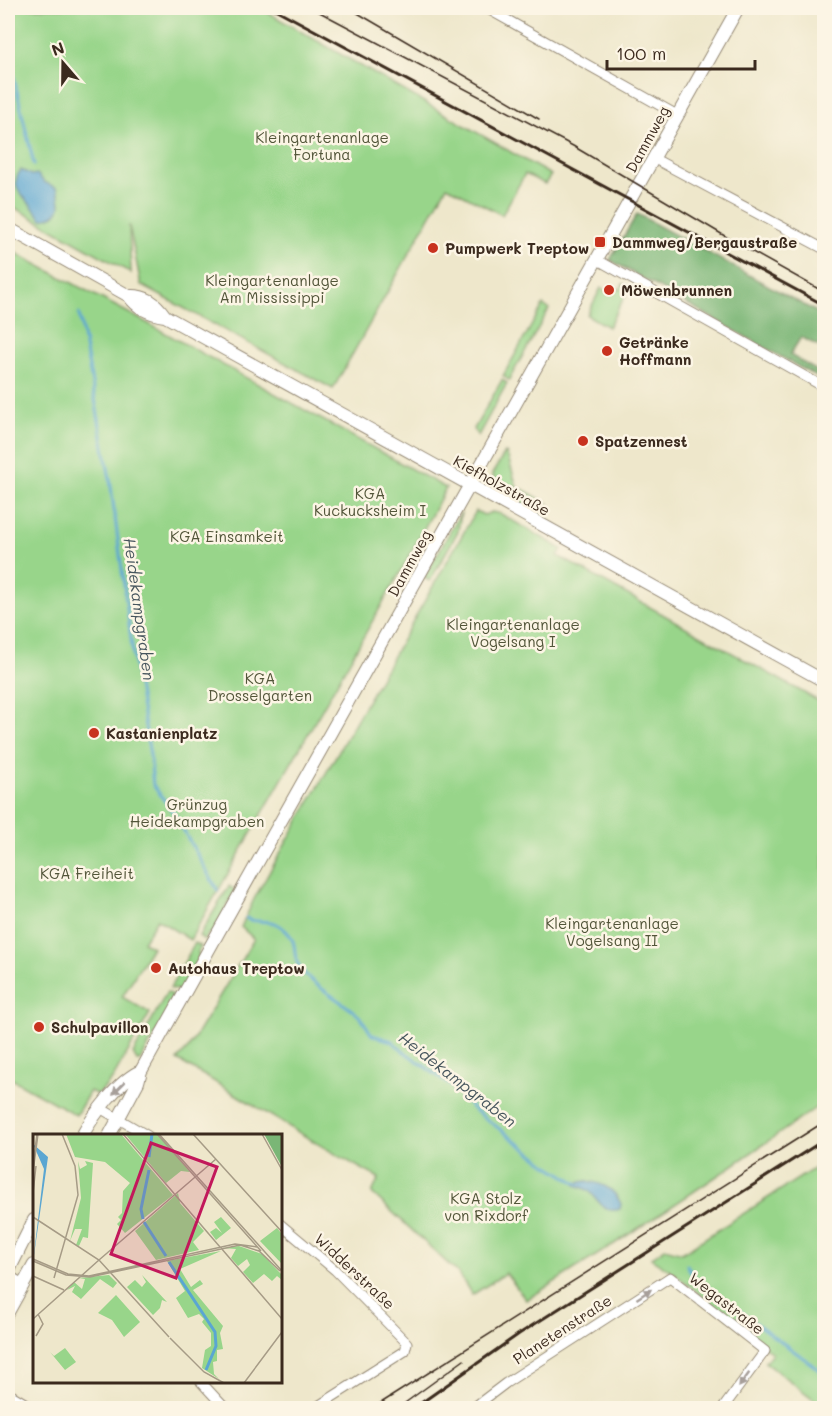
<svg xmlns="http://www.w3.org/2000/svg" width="832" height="1416" font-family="Mali,sans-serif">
	<rect width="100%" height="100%" fill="#fcf5e5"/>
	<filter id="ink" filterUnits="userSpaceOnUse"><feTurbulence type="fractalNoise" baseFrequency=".0167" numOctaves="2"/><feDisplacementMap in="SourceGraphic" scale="12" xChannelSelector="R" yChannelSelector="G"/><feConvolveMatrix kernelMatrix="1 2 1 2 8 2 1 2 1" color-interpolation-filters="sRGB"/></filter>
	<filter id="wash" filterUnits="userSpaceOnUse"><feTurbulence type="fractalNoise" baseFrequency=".008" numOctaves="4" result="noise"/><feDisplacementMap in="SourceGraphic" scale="24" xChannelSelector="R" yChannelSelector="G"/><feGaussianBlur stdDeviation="1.35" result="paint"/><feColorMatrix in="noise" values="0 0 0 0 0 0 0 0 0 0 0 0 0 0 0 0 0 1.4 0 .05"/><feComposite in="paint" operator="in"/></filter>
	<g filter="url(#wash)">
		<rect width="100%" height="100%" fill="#eee7cb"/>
		<path fill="#98d58a" stroke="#6a8054" stroke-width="1.5" d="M 8,8 L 260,8 L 551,175 L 545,184 L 525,174 L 502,215 L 447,186 L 333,389 L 141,285 L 129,225 L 131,273 L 8,204 Z
			M 8,249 L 138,318 L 446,488 L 400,573 L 190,940 L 157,919 L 143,942 L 152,947 L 122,997 L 150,1013 L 113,1078 L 98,1095 L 90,1091 L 76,1115 L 8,1077 Z
			M 623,284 L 630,287 L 608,327 L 587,315 L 601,288 L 610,293 L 613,286 L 620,290 Z
			M 543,305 L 549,309 L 509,380 L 503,376 Z
			M 502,380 L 507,383 L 478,436 L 474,429 Z
			M 505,453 L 507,454 L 517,487 L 516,489 C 505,487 496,485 492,474 Z
			M 522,489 L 549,504 L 542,518 L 505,496 L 501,492 L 502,490 L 518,493 Z
			M 476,511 L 484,515 L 492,512 L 501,514 L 562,549 L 558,556 L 824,704 L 824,1102 C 727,1171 627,1237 526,1300 L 506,1273 L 472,1295 L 459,1274 L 372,1193 L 379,1178 C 310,1142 245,1098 177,1060 L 189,1047 L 254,939 L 241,927 L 254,899 Z
			M 461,512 L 458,531 L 430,581 L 424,578 Z
			M 229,886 L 235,890 L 213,933 L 208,934 L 205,940 L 199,936 Z
			M 195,943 L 201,946 L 198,952 L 199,957 L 180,991 L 170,988 Z
			M 167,992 L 173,996 L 168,1004 L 170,1009 L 140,1061 L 137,1061 L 133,1054 Z
			M 824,1162 L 824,1407 L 765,1362 L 772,1353 L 675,1274 L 651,1258 L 665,1248 L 682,1253 Z"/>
		<path fill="#7ab676" stroke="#5a704a" stroke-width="1.5" d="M 637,214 L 824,316 L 824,349 L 801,337 L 790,355 L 824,375 L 822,380 L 612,261 L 610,260 Z"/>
		<path fill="#5aa6d2" stroke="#4a6878" stroke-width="1.5" d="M 21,170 L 32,175 L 37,174 L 44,182 L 57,188 C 62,206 63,216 42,219 C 38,214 34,209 30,204 C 20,193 10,184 21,170 Z
			M 586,1181 C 602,1183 614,1188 621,1204 L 620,1209 C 604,1215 599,1200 589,1191 C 585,1188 580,1187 576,1185 L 575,1183 Z"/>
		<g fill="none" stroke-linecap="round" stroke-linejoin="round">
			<path stroke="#5aa6d2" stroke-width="3" d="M 8,52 L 34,165
				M 79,314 L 110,479 L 134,662 L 150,755 L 153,785 L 173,812 L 218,891
				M 246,918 C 257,925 270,916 284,929 C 300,943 291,953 299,966 C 311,986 342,1000 359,1016 C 364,1021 368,1029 372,1035 L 392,1041 L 402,1050 L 456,1089 L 472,1108 L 546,1164 L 578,1184
				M 687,1265 L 694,1278 L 824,1373"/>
		</g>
	</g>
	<g filter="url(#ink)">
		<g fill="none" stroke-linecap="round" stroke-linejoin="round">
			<g stroke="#948874" stroke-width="11">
				<path id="street" d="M 486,8 L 677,115
					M 653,158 L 824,249
					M 596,259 L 824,387
					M 100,1108 L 148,1136
					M 280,1224 L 335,1270 L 407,1343 L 405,1351 L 315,1408
					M 8,1275 L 23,1284
					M 201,1382 L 225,1408
					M 8,1393 L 33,1408
					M 473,1408 L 506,1383 L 670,1277 L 765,1351 L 723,1408"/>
			</g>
			<g stroke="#948874" stroke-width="14">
				<path id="secondary" d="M 8,228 L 129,296 C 138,309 150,314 165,316 L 824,681
					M 129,296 C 146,295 156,303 165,316
					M 82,1136 C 94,1114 118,1081 141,1071
					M 109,1136 L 138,1082 L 141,1071 L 223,924 L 738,8
					M 8,1272 L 34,1220
					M 8,1312 L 34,1265"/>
			</g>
			<use href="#street" stroke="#fff" stroke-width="9"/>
			<use href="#secondary" stroke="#fff" stroke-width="12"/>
			<path stroke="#3b2a1e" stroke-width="1.5" d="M 312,8 L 573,146 L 740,245 L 824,292
				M 349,8 L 539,119
				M 373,1408 L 824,1122
				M 398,1408 L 464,1360"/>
			<path stroke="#3b2a1e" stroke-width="3" d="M 273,8 L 824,305
				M 414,1408 L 519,1334 L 824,1140"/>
		</g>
		<defs><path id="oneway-solid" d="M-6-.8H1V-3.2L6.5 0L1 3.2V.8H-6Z" transform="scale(1.5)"/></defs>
		<g fill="#a79f9a">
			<use href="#oneway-solid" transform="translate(119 1088) rotate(135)"/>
			<use href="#oneway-solid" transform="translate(644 1294) rotate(-33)"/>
			<use href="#oneway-solid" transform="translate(744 1380) rotate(126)"/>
		</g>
	</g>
	<g fill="#c8321e" stroke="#fcf5e5" stroke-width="2">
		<rect x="594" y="236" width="12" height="12" rx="3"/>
		<circle cx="433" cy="248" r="6"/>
		<circle cx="609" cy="290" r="6"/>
		<circle cx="607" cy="351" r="6"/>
		<circle cx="583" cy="441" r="6"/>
		<circle cx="94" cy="733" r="6"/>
		<circle cx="156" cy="968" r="6"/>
		<circle cx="39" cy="1027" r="6"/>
	</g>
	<g text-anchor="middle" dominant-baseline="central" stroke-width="5" stroke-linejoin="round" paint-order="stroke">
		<g font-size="15" fill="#525539" stroke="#fcf5e5">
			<text x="322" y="137">Kleingartenanlage<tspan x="322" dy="17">Fortuna</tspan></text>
			<text x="272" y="280">Kleingartenanlage<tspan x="272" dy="17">Am Mississippi</tspan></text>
			<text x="370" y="493">KGA<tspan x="370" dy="17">Kuckucksheim I</tspan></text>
			<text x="227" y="536">KGA Einsamkeit</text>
			<text x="513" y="624">Kleingartenanlage<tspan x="513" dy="17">Vogelsang I</tspan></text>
			<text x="260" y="678">KGA<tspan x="260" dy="17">Drosselgarten</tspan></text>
			<text x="197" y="804">Grünzug<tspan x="197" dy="17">Heidekampgraben</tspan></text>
			<text x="87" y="873">KGA Freiheit</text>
			<text x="612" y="923">Kleingartenanlage<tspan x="612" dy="17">Vogelsang II</tspan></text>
			<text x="486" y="1198">KGA Stolz<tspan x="486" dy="17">von Rixdorf</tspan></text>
		</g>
		<g font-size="15" fill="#3b2a1e" stroke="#fcf5e5">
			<text transform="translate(647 139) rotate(-61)">Dammweg</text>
			<text transform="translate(502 485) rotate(29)">Kiefholzstraße</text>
			<text transform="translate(409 563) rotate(-61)">Dammweg</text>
			<text transform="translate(355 1271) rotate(43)">Widderstraße</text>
			<text transform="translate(727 1303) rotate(38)">Wegastraße</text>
			<text transform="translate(562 1329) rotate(-33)">Planetenstraße</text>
		</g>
		<g font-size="15" font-weight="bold" fill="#3b2a1e" stroke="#fcf5e5" text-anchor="start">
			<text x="612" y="242">Dammweg/Bergaustraße</text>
			<text x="445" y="248">Pumpwerk Treptow</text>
			<text x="621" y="290">Möwenbrunnen</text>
			<text x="619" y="342">Getränke<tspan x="619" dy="17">Hoffmann</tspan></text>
			<text x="595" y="441">Spatzennest</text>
			<text x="106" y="733">Kastanienplatz</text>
			<text x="168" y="968">Autohaus Treptow</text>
			<text x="51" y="1027">Schulpavillon</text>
		</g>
		<g font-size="16" font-style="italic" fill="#46555d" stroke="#fcf5e5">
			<text transform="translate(140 609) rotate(82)">Heidekampgraben</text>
			<text transform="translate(458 1079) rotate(38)">Heidekampgraben</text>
		</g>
	</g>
	<g transform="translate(33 1134)">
		<rect width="249" height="249" fill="#eee7cb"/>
		<path d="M 33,0 L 88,0 L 140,61 L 92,99 L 84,90 L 88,86 L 85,83 L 89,79 L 90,57 L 97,49 L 72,28 L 42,23 ZM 92,0 L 124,0 L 157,38 L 148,37 L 133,49 ZM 45,27 L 47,35 L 54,31 L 52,27 L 60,29 L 55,104 L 50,103 L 46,112 L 43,111 L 49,95 L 42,95 L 37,107 L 48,64 ZM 145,59 L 147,69 L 171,97 L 160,108 L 166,116 L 123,126 L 102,97 ZM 188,83 L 198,94 L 183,106 L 177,98 L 183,94 L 189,99 L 181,88 ZM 244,94 L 249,100 L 249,130 L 227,107 ZM 206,112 L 229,120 L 249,141 L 249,146 L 244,142 L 239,147 L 231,140 L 220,149 L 210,138 L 217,131 L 214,125 L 205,132 L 198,124 L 203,115 L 190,114 ZM 188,117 L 147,135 L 158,153 L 167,146 L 170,150 L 160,156 L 190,192 L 187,199 L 190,215 L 184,216 L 184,227 L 180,228 L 181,240 L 186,245 L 169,234 L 172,216 L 178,212 L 178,199 L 169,188 L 171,185 L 166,180 L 155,184 L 143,164 L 152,157 L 134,127 ZM 76,141 L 84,149 L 80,154 L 67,145 L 48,165 L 39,158 L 42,152 L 34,156 L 41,148 L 49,155 L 52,145 L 46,144 ZM 109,141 L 134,168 L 129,166 L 127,174 L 120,181 L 94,153 L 102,146 L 109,153 L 113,148 ZM 83,161 L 107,188 L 91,203 L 79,186 L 65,179 ZM 32,214 L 43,228 L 32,236 L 17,218 L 21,222 Z" fill="#98d58a"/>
		<path d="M 231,0 L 249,0 L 249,33 Z" fill="#7ab676"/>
		<path d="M 0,10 L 15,23 L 0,128 L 11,35 Z" fill="#5aa6d2"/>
		<path fill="none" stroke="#5aa6d2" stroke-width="3" d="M 116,23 L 119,0M 110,85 L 108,75 L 116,36M 111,88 L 133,122M 136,128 L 182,198 L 183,212 L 173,236"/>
		<path fill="none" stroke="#a69b86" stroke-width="1.5" d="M 90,0 L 187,113M 124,0 L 228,117M 126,0 L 249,137M 160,0 L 249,98M 229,0 L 249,36M 0,30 L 4,0M 0,38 L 5,0M 0,59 L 3,32M 0,83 L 66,126 L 136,203M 188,114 L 249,185M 0,125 L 35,140 L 56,142 L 202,110 L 224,113M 66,126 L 183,25M 0,127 L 33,141 L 57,143 L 207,111 L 226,117 L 247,137M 0,142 L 31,156M 21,144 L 45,61 L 42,32 L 29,0M 0,185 L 66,126M 3,202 L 10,190 L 5,180M 137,204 L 171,238 L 191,249M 211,249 L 249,198"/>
		<path fill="#c2185b" fill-opacity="0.15" stroke="#c2185b" stroke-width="3" d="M 118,9 L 184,33 L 143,144 L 78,120 Z"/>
		<rect width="249" height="249" fill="none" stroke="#3b2a1e" stroke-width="3"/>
	</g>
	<rect width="832" height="1416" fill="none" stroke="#fcf5e5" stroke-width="30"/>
	<g transform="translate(63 63) rotate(340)" stroke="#fcf5e5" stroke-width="4.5" paint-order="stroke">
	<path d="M0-4.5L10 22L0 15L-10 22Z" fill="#3b2a1e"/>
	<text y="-9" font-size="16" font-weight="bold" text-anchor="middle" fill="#3b2a1e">N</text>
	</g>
	<path d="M607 60v9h148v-9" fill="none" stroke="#3b2a1e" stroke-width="3"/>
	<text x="616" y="60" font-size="18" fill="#3b2a1e" stroke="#fcf5e5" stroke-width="4.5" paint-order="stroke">100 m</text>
</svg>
